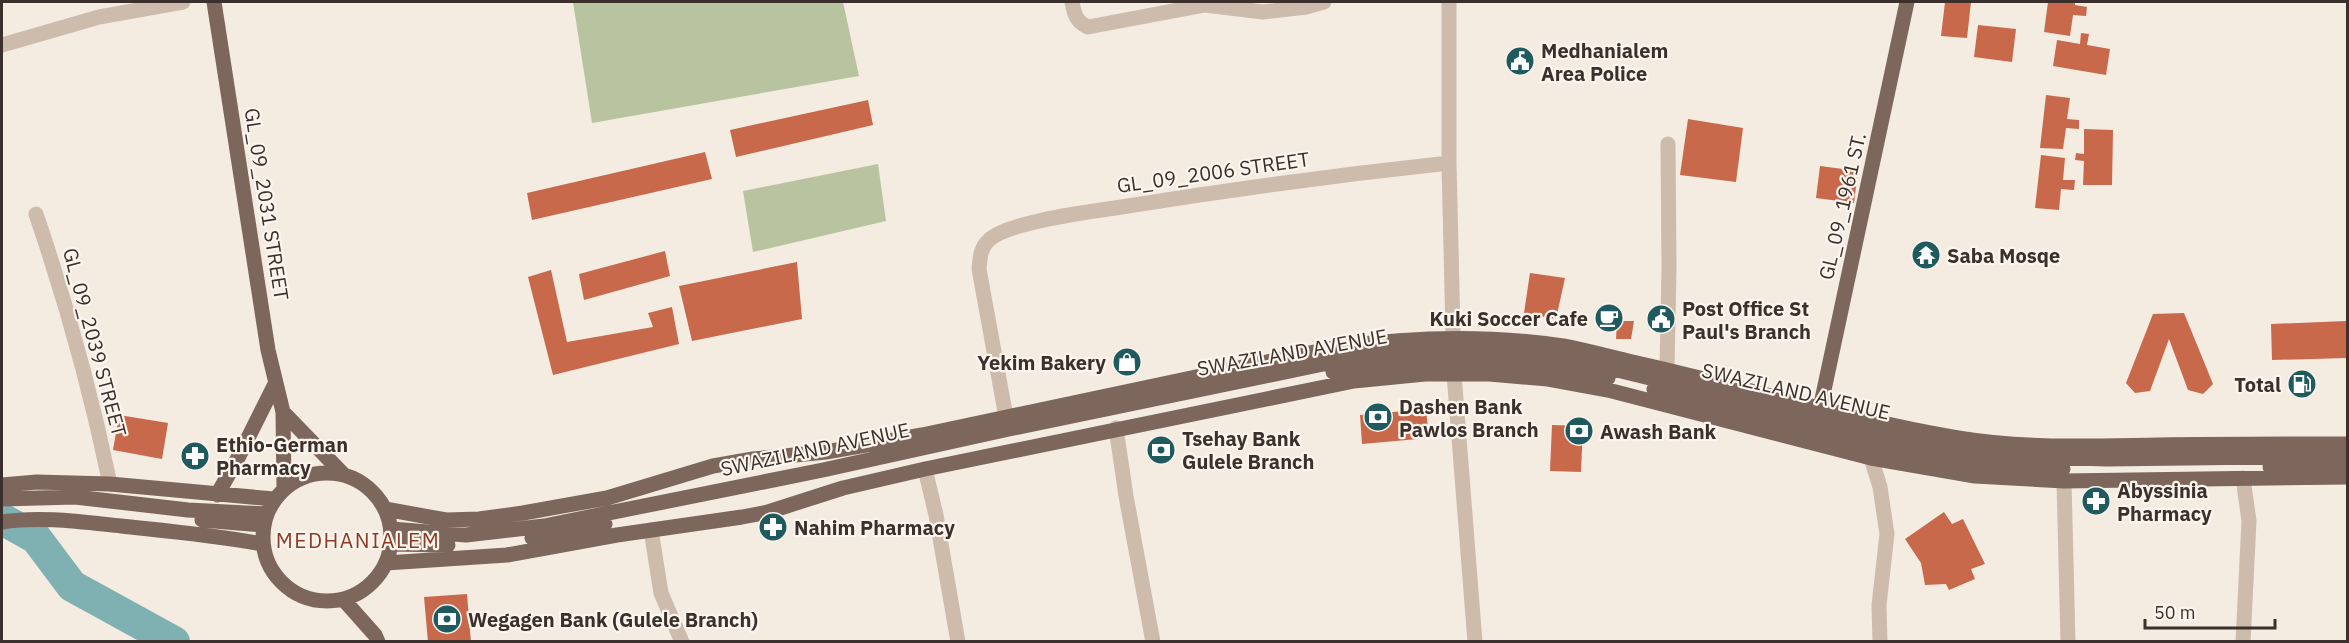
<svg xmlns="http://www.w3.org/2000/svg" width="2349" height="643" font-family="'IBM Plex Sans',sans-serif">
	<rect width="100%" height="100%" fill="#f4ebe1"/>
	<path fill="#b8c4a0" d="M 573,2 L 843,2 L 859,76 L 592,123 Z
		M 878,164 L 886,221 L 753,252 L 743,191 Z"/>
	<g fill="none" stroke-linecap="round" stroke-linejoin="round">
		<path stroke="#7fb0b2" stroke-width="32" d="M 2,519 L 36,538 L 72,586 L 174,642"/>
	</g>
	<path fill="#c8694b" d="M 1945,2 L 1971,2 L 1967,38 L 1941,36 Z
		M 2048,2 L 2075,2 L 2075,5 L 2087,7 L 2086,16 L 2073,15 L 2070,36 L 2044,32 Z
		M 1978,25 L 2016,29 L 2012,62 L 1974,57 Z
		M 2081,33 L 2089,34 L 2087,45 L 2110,49 L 2106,75 L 2053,66 L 2057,40 L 2080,44 Z
		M 2046,95 L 2070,98 L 2067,119 L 2079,120 L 2079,129 L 2066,128 L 2063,149 L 2040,148 Z
		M 868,100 L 873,125 L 736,157 L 730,130 Z
		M 1688,119 L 1743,128 L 1736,182 L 1680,175 Z
		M 2084,129 L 2113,130 L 2112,185 L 2083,185 L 2084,161 L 2075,160 L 2076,153 L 2084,154 Z
		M 705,152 L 712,179 L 532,220 L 527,193 Z
		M 2041,155 L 2065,158 L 2063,180 L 2075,180 L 2074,190 L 2061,189 L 2059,210 L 2035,208 Z
		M 1820,166 L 1858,171 L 1854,203 L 1816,198 Z
		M 665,251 L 670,276 L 584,300 L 579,274 Z
		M 797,262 L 802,319 L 692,341 L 679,286 Z
		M 551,270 L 567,342 L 653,327 L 648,313 L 672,307 L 679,344 L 553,375 L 528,277 Z
		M 1530,273 L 1565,278 L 1556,319 L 1524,313 Z
		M 1601,309 L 1618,309 L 1615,327 L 1600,327 Z
		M 2184,313 L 2213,384 L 2203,394 L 2188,390 L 2169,339 L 2150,391 L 2135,393 L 2126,383 L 2153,314 Z
		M 1617,321 L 1634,321 L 1631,339 L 1616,339 Z
		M 2346,321 L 2347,358 L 2272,360 L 2271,324 Z
		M 1426,409 L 1429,438 L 1362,444 L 1360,415 Z
		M 119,415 L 168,423 L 162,459 L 113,450 Z
		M 1552,425 L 1583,426 L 1581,472 L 1550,471 Z
		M 1944,512 L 1952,524 L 1963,519 L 1985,564 L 1971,569 L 1975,579 L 1949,590 L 1946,584 L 1925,585 L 1921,563 L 1905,539 Z
		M 467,594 L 471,642 L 428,642 L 424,597 Z"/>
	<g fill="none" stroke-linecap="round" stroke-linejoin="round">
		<path stroke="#cdbbac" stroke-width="15" d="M 1072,2 C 1074,13 1076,22 1088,27 L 1205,5 L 1263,12 L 1306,7 L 1324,2
			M 1449,2 L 1449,163 L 1454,374 L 1475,642
			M 2,45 L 99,17 L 183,2
			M 36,214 C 66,302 91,392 110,484
			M 1667,368 L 1669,268 L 1668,144
			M 1006,417 L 979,269 C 980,259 980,248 989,240 C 1007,222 1088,212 1115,208 C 1226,190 1337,175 1449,163
			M 1116,428 L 1126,496 L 1153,642
			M 1871,458 L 1880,487 L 1887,534 L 1879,605 L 1880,642
			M 925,469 L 936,515 L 958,642
			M 2064,481 L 2068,642
			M 651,530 L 661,593 L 682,642
			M 2243,642 L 2249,521 L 2243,478"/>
		<path stroke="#7d675c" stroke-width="15" d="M 214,2 L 268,350 L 283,412 L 284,489
			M 1333,372 L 1412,363 L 1486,362 L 1543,367 L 1608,378
			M 1654,389 L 1868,443 L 1982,463 L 2063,469
			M 283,412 L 343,474
			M 1818,418 L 1907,2
			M 2270,467 L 2348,466
			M263 537a64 64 0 1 1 128 0a64 64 0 1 1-128 0Z
			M 2,485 L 37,482 L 110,484 L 274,499
			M 217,495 L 239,456 L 275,384
			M 2,499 L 75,497 L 188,510 L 266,514
			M 385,509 L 446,520 L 479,519 L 523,513 L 607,498 L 713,466 L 753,459 L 826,452 L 922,435 L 1338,347 C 1411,337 1489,335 1563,346 C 1585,350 1606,356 1628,361 C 1738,385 1846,419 1958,438 C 2024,449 2091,446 2158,445 C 2221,444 2284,444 2348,444
			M 202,520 L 263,525
			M 2,522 C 40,516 82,522 121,526 C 168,531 215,535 262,544
			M 391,529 L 466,535 L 544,526 L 823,470 L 1009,429 L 1352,358 L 1455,350 L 1540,356 L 1609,368 L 1871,432 L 1952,448 L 2002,455 L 2106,459 L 2348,456
			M 532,538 L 605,524
			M 391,544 L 448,545
			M 386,563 L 507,555 L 617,535 L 742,517 L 768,512 L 843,488 L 925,469 L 1354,381 L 1425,374 L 1489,374 L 1548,379 L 1608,390 L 1871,458 L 1975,476 L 2064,481 L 2348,477
			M 343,599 L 375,635 L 378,642"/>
	</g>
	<defs>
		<g id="civic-disc" transform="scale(1.5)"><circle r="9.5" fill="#1f5a5e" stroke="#fbf5ee"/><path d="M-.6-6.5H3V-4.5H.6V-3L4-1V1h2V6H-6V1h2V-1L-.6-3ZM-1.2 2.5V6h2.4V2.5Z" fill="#fff"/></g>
		<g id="temple-disc" transform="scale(1.5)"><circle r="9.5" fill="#1f5a5e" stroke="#fbf5ee"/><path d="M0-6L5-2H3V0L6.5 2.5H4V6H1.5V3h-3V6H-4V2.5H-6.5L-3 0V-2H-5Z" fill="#fff"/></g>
		<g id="cafe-disc" transform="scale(1.5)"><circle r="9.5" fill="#1f5a5e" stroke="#fbf5ee"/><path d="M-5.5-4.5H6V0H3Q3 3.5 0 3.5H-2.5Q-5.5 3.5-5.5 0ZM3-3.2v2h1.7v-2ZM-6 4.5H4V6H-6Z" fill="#fff"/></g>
		<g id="shop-disc" transform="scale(1.5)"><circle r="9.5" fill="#1f5a5e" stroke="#fbf5ee"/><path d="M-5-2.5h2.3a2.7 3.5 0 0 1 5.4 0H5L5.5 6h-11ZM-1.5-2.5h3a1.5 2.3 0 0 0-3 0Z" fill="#fff"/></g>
		<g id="fuel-disc" transform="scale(1.5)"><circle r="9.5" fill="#1f5a5e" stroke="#fbf5ee"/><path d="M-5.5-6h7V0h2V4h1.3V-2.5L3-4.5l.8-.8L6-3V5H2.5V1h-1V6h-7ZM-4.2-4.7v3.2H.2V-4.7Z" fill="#fff"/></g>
		<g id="bank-disc" transform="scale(1.5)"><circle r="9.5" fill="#1f5a5e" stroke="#fbf5ee"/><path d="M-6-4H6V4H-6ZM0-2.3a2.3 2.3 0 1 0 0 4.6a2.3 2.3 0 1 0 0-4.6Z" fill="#fff"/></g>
		<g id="pharmacy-disc" transform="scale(1.5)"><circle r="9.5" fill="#1f5a5e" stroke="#fbf5ee"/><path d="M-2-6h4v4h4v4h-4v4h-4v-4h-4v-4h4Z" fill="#fff"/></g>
	</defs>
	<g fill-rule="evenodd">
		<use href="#civic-disc" x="1520" y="61"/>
		<use href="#temple-disc" x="1926" y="255"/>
		<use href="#cafe-disc" x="1609" y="318"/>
		<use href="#civic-disc" x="1661" y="319"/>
		<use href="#shop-disc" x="1127" y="362"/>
		<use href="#fuel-disc" x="2302" y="384"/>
		<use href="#bank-disc" x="1378" y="417"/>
		<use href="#bank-disc" x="1579" y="431"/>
		<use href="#bank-disc" x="1161" y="450"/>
		<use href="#pharmacy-disc" x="195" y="456"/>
		<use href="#pharmacy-disc" x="2096" y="501"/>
		<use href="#pharmacy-disc" x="773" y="527"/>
		<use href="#bank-disc" x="447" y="619"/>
	</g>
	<g text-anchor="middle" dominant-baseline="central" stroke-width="4.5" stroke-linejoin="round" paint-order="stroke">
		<g font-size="20" font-weight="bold" fill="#3b302b" stroke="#fbf5ee" text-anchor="start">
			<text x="1541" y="50">Medhanialem<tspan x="1541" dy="23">Area Police</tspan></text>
			<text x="1947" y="255">Saba Mosqe</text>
			<text x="1682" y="308">Post Office St<tspan x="1682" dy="23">Paul's Branch</tspan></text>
			<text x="1588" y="318" text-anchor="end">Kuki Soccer Cafe</text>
			<text x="1106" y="362" text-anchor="end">Yekim Bakery</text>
			<text x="2281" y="384" text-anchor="end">Total</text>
			<text x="1399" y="406">Dashen Bank<tspan x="1399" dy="23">Pawlos Branch</tspan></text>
			<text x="1600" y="431">Awash Bank</text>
			<text x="1182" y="438">Tsehay Bank<tspan x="1182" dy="23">Gulele Branch</tspan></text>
			<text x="216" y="444">Ethio-German<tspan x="216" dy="23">Pharmacy</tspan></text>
			<text x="2117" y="490">Abyssinia<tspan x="2117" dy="23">Pharmacy</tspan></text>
			<text x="794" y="527">Nahim Pharmacy</text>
			<text x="468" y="619">Wegagen Bank (Gulele Branch)</text>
		</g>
		<g font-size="20" fill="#3b302b" stroke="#fbf5ee">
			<text transform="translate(1213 172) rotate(-8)">GL_09_2006 STREET</text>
			<text transform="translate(267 204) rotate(81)">GL_09_2031 STREET</text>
			<text transform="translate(1842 206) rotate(-77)">GL_09_1961 ST.</text>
			<text transform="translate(95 342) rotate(75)">GL_09_2039 STREET</text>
			<text transform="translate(1292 352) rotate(-10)">SWAZILAND AVENUE</text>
			<text transform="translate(1796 391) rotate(13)">SWAZILAND AVENUE</text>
			<text transform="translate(815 449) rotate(-12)">SWAZILAND AVENUE</text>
		</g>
		<g font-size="21" letter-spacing="1.5" fill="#8c3b22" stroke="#fbf5ee">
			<text x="358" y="540">MEDHANIALEM</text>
		</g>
	</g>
	<rect width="2349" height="643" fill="none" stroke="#3b302b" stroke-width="6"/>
	<path d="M2145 619v9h130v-9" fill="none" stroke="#3b302b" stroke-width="3"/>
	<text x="2154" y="619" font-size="18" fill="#3b302b" stroke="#fbf5ee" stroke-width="4.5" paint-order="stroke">50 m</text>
</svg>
